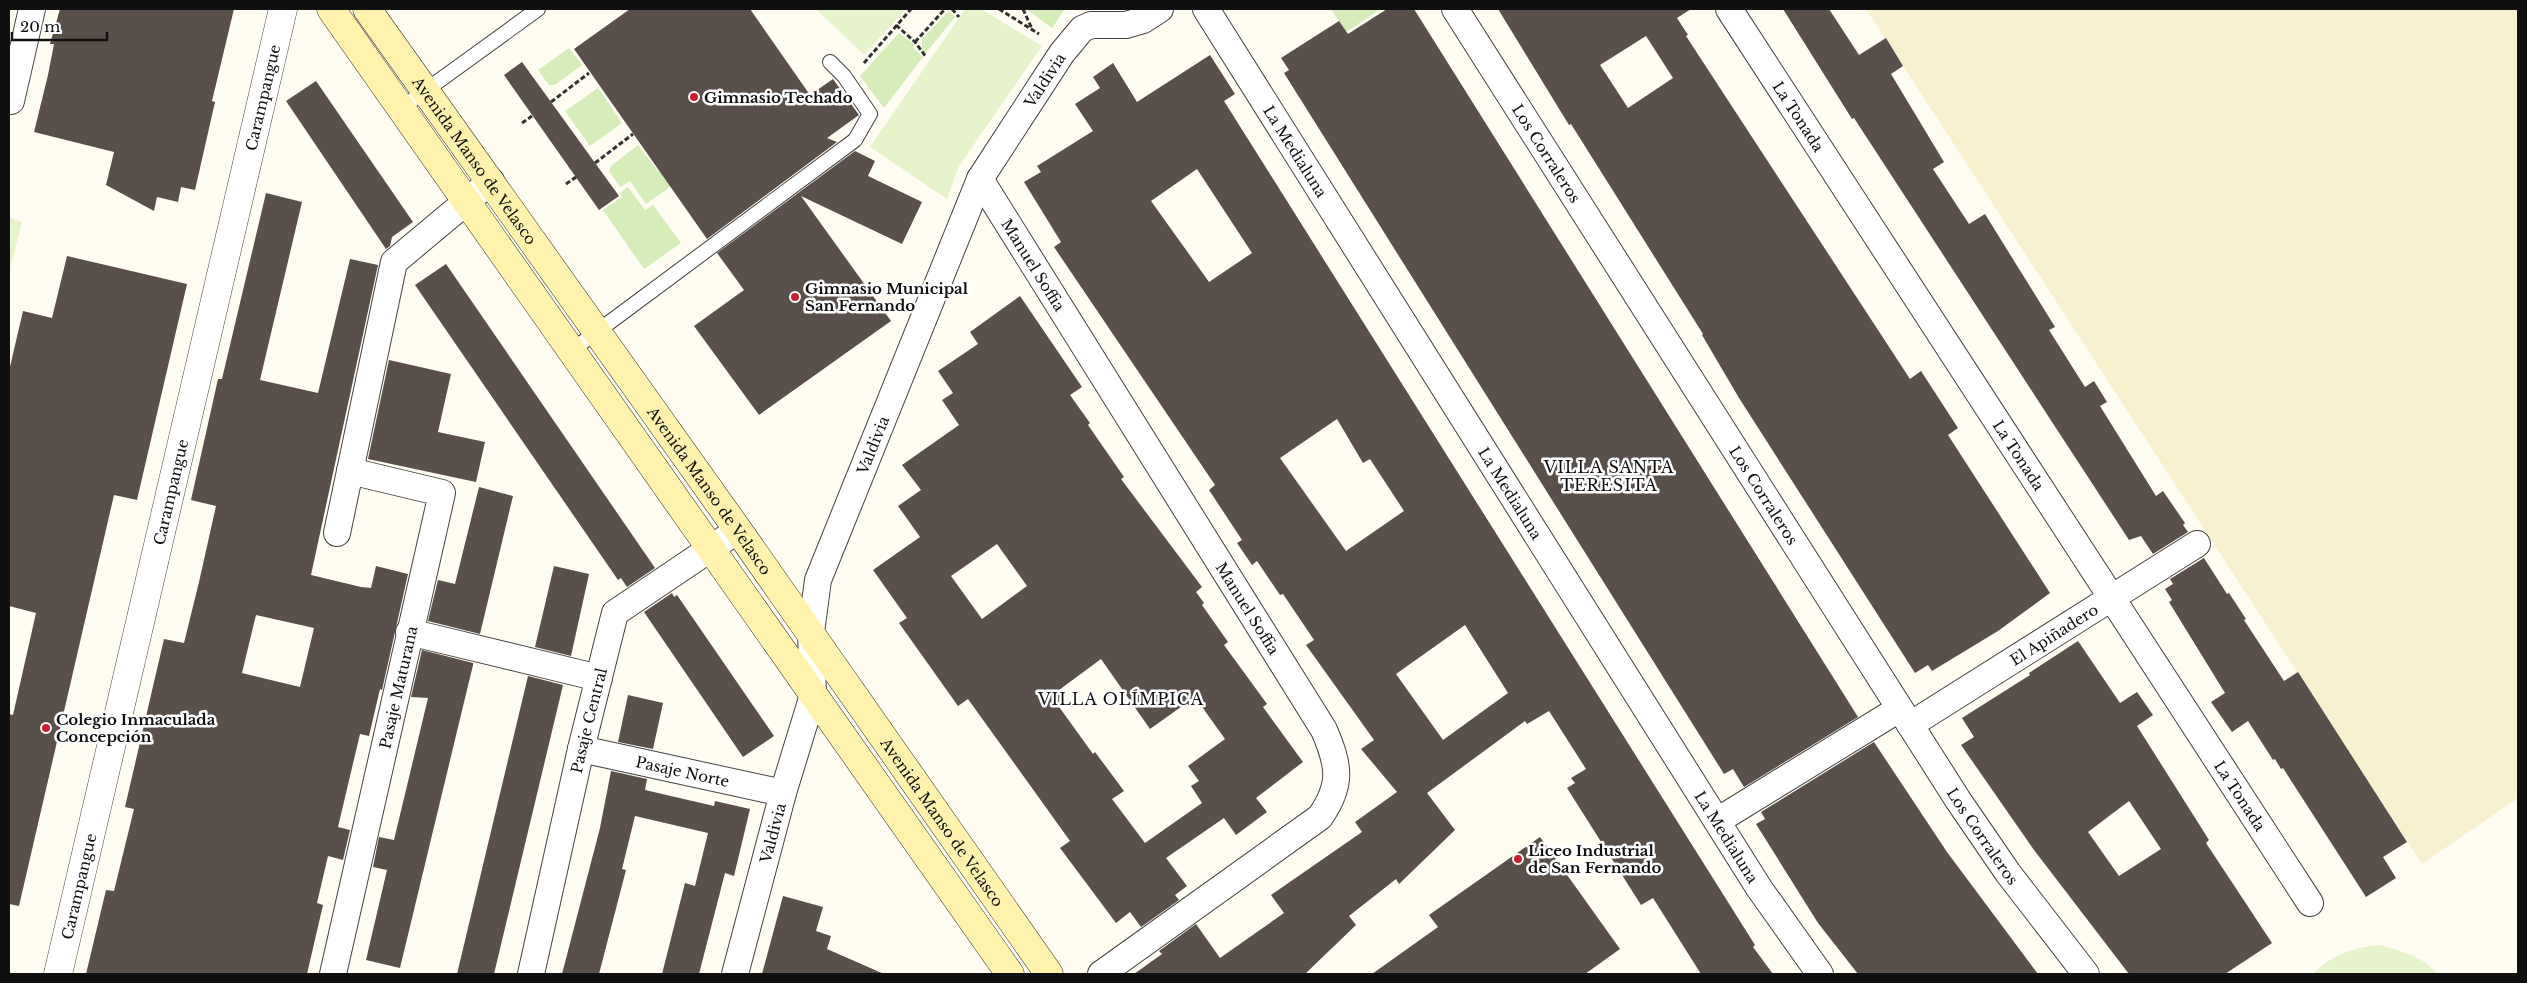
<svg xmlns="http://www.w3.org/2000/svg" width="2527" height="983" font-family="'Libre Baskerville',serif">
	<rect width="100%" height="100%" fill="#fffcf2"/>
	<path fill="#f7f1d0" d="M 1866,9 L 2518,9 L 2518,798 L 2422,864 Z"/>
	<path fill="#d6ecb9" d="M 1026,9 L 1065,9 L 1052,28 Z
		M 1331,9 L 1381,9 L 1346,32 Z
		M 949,11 L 955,17 L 925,54 L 922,52 L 922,39 Z
		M 899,33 L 914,44 L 913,47 L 923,57 L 884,108 L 860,76 Z
		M 569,48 L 582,65 L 555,85 L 549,85 L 538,70 Z
		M 598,88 L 622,123 L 590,146 L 565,111 Z
		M 638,145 L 658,171 L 673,161 L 684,177 L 646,204 L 630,181 L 620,187 L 609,171 L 611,166 Z
		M 628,187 L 645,210 L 653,205 L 681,243 L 644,269 L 603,210 L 622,197 L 620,193 Z"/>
	<path fill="#e7f3cb" d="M 816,9 L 906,9 L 864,55 Z
		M 965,9 L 981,9 L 1042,46 L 959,166 L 947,199 L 870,147 Z
		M 9,218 L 22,222 L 9,272 Z
		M 2379,945 C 2401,951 2423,956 2437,974 L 2313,974 C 2334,953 2351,949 2379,945 Z"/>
	<path fill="#59504b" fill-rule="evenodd" d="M 60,9 L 234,9 L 212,101 L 215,102 L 195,190 L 181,187 L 178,202 L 157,197 L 154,211 L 106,185 L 114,152 L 34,132 L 48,75 L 54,44 L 50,44 Z
		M 630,9 L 750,9 L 810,95 L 833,79 L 859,115 L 827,138 L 837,142 L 707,239 L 574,49 Z
		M 1387,9 L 1414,9 L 1858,717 L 1744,787 L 1733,769 L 1724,774 L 1284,73 L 1289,70 L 1281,58 L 1339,21 L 1348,34 Z
		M 1498,9 L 1691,9 L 1677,18 L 1688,35 L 1686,36 L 1910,379 L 1921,371 L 1958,428 L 1948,435 L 2050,593 L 1998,631 L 1932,671 L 1928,665 L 1915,673 L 1739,398 L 1702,335 L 1703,334 L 1571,124 L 1569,125 ZM 1646,36 L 1673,78 L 1628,108 L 1600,65 Z
		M 1783,9 L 1829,9 L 1859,55 L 1886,38 L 1903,66 L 1891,74 L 1944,162 L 1933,169 L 1969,224 L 1985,214 L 2055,327 L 2049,330 L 2085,387 L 2094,381 L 2107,402 L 2100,406 L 2156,496 L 2163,491 L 2185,523 L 2183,525 L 2188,532 L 2153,554 L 2141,536 L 2129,540 L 1854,118 L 1852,119 Z
		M 1210,55 L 1235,94 L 1224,101 L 1755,945 L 1753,947 L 1773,974 L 1701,974 L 1653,898 L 1641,905 L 1567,788 L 1575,783 L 1571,778 L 1586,769 L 1549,711 L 1527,724 L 1525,721 L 1427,793 L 1455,830 L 1399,884 L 1396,879 L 1349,916 L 1356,925 L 1305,974 L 1134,974 L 1162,954 L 1159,951 L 1196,924 L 1220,958 L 1284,913 L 1271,895 L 1362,832 L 1355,822 L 1397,792 L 1361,749 L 1374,740 L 1306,645 L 1314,640 L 1283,594 L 1280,595 L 1257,561 L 1252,565 L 1237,543 L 1242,540 L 1209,490 L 1215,485 L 1054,247 L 1061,242 L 1024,182 L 1041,172 L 1037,166 L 1093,131 L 1075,104 L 1100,88 L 1093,77 L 1113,63 L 1137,102 ZM 1197,169 L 1252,253 L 1209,282 L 1151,201 ZM 1337,419 L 1363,463 L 1370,459 L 1404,511 L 1346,551 L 1280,458 ZM 1465,625 L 1508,693 L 1443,740 L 1396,674 Z
		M 522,62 L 619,196 L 599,210 L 504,75 Z
		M 316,81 L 413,222 L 392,237 L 390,246 L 386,249 L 286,101 Z
		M 855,151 L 875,161 L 868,176 L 922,202 L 902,244 L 801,196 L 891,321 L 759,415 L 694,326 L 744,290 L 717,253 Z
		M 266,193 L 302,202 L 260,380 L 318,393 L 350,259 L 378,265 L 311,575 L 361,587 L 371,588 L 376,566 L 408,574 L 382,690 L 380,689 L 369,736 L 360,734 L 338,827 L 350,830 L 343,860 L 328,856 L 317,903 L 323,905 L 307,974 L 86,974 L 106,890 L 114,891 L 134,809 L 125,807 L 164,639 L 184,643 L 199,582 L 216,506 L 191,500 L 218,379 L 222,379 ZM 256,615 L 314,628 L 300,687 L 242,673 Z
		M 67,256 L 187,284 L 137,500 L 114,495 L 19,906 L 9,904 L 9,714 L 13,715 L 36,613 L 9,606 L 9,371 L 23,311 L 52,318 Z
		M 446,264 L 655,568 L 627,587 L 621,578 L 618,580 L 415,285 Z
		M 1020,296 L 1082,387 L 1070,395 L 1090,423 L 1088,425 L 1124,477 L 1121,479 L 1202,587 L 1196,592 L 1204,603 L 1202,605 L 1228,642 L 1224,645 L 1267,704 L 1263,707 L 1303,762 L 1256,798 L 1267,812 L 1236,835 L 1224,818 L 1166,858 L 1187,886 L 1175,895 L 1179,900 L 1141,927 L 1130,912 L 1116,923 L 1075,868 L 1060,848 L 1070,841 L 968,699 L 958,706 L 899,623 L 907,618 L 873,570 L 920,537 L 898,506 L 921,490 L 902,465 L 959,425 L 942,400 L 953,393 L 938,371 L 978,344 L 970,332 ZM 997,544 L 1027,586 L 982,619 L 951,576 ZM 1101,659 L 1150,729 L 1195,697 L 1225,739 L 1188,766 L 1199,781 L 1191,786 L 1202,803 L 1145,843 L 1112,799 L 1124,791 L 1095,752 L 1093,754 L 1057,704 L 1065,699 L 1059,690 Z
		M 389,360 L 451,374 L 438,432 L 485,442 L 476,482 L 368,459 Z
		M 479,487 L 513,496 L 480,634 L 428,621 L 438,580 L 455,584 Z
		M 2204,558 L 2227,594 L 2229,593 L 2246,619 L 2244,620 L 2284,681 L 2298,672 L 2407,842 L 2383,857 L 2396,878 L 2366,897 L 2283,768 L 2281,769 L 2275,759 L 2273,760 L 2248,721 L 2232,732 L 2211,702 L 2225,693 L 2169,602 L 2172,600 L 2165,589 L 2173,584 L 2170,579 Z
		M 554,566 L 589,574 L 571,656 L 535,647 Z
		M 672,593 L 674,597 L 677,595 L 774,736 L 743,757 L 644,612 Z
		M 2078,641 L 2120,703 L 2137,692 L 2153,715 L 2137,726 L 2209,840 L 2206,843 L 2272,943 L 2225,974 L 2129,974 L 2034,850 L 1961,745 L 1974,737 L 1962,718 L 2030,675 L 2029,673 ZM 2129,801 L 2161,849 L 2119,876 L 2088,832 Z
		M 422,650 L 473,663 L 473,665 L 400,968 L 366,960 L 387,870 L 373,867 L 379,837 L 394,840 L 428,698 L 411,697 Z
		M 528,676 L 563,685 L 548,748 L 494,974 L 457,974 Z
		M 628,695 L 663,703 L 653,749 L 618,742 Z
		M 1874,742 L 1947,852 L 2038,974 L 1858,974 L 1818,923 L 1756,824 L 1765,819 L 1761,812 Z
		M 611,771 L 647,779 L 645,790 L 714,806 L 715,801 L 750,809 L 734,876 L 725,873 L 699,974 L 662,974 L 685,883 L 695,886 L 708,833 L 635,816 L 622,869 L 626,870 L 599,974 L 562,974 L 600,828 Z
		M 1540,837 L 1620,949 L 1585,974 L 1372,974 L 1438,927 L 1429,915 Z
		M 783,896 L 823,907 L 816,931 L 831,936 L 827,949 L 884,974 L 762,974 Z"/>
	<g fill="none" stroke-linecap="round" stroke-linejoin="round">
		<g stroke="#434343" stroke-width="16">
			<path id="service" d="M 400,109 L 538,9
				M 571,351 L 855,140 L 870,114 L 844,76 L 830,62"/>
		</g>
		<g stroke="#434343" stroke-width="28">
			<g id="minor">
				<path id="s1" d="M 1206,9 L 1759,888 L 1820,974"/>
				<path id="s2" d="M 1455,9 L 1958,800 L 2008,873 L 2086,974"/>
				<path id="s3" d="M 1729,9 L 2310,903"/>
				<path d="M 11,101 L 32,9"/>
				<path id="s4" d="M 980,179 L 1324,730 C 1339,765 1343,784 1320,817 L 1101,974"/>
				<path d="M 337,533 L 394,262 L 491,181"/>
				<path d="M 409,632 L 599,678"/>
				<path id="s5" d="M 1910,725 L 2197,544"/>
				<path id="s6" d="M 581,749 L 783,793"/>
				<path d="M 1717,821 L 1899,709"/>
				<path id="s7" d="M 333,974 L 442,493 L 350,471"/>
				<path id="s8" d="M 531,974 L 581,749 L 615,613 L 738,530"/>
				<path id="s9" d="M 735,974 L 783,793 L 813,695 L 811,632 L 818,580 L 980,179 L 1062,53 L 1082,29 L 1091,25 L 1126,25 L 1143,20 L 1160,9"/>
			</g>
		</g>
		<g stroke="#434343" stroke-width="29">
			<g id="tertiary">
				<path id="s10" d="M 58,974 L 283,9"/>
			</g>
		</g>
		<g stroke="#323232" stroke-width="29">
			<g id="secondary">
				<path d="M 331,9 L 1010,974"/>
				<path id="s11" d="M 367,9 L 738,530 L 1049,974"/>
			</g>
		</g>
		<path stroke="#323232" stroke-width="3" stroke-dasharray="5 2.5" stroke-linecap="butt" d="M 952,9 L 959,17
			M 999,9 L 1039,34
			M 1023,9 L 1032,29
			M 896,25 L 915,42 L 926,57
			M 915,42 L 945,9
			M 864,63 L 911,9
			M 551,102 L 589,73
			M 522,123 L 532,116
			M 595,163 L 633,134
			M 566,184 L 576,177"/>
		<use href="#service" stroke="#fff" stroke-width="14"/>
		<use href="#minor" stroke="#fff" stroke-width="26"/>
		<use href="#tertiary" stroke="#fff" stroke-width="28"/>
		<use href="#secondary" stroke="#fff2ad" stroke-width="28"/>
	</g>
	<g fill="#c72031" stroke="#fff" stroke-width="2">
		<circle cx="694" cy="97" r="5"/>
		<circle cx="795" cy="297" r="5"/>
		<circle cx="46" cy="728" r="5"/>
		<circle cx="1518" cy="859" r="5"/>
	</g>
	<g text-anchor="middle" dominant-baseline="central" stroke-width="5" stroke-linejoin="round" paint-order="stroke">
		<g font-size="15" fill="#101010" stroke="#fff">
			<text stroke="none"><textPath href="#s9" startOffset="956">Valdivia</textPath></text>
			<text stroke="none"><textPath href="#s10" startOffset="900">Carampangue</textPath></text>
			<text stroke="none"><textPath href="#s3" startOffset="128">La Tonada</textPath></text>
			<text stroke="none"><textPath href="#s1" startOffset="168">La Medialuna</textPath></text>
			<text stroke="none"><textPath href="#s2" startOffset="171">Los Corraleros</textPath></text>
			<text stroke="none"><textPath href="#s11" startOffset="186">Avenida Manso de Velasco</textPath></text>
			<text stroke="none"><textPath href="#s4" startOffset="101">Manuel Soffia</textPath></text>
			<text stroke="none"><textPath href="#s9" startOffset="551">Valdivia</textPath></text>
			<text stroke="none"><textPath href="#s3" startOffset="532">La Tonada</textPath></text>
			<text stroke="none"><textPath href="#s11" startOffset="591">Avenida Manso de Velasco</textPath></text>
			<text stroke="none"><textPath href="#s10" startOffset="495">Carampangue</textPath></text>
			<text stroke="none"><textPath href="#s1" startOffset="572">La Medialuna</textPath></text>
			<text stroke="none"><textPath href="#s2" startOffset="576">Los Corraleros</textPath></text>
			<text stroke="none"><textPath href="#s4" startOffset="506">Manuel Soffia</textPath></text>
			<text stroke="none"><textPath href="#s5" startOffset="170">El Apiñadero</textPath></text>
			<text stroke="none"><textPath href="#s7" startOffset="294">Pasaje Maturana</textPath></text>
			<text stroke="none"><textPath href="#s8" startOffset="260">Pasaje Central</textPath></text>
			<text stroke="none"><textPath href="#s6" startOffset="104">Pasaje Norte</textPath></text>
			<text stroke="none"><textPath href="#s3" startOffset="938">La Tonada</textPath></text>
			<text stroke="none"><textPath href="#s11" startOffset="996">Avenida Manso de Velasco</textPath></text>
			<text stroke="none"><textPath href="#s9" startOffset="146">Valdivia</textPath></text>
			<text stroke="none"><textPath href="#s1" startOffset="978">La Medialuna</textPath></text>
			<text stroke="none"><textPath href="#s2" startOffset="981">Los Corraleros</textPath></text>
			<text stroke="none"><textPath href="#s10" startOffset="90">Carampangue</textPath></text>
		</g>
		<g font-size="15" font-weight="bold" fill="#101010" stroke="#fff" text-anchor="start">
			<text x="704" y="97">Gimnasio Techado</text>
			<text x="805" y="288">Gimnasio Municipal<tspan x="805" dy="17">San Fernando</tspan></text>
			<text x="56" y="719">Colegio Inmaculada<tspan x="56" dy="17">Concepción</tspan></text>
			<text x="1528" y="850">Liceo Industrial<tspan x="1528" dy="17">de San Fernando</tspan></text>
		</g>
		<g font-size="16" letter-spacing="1" fill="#101010" stroke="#fff">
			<text x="1609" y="467">VILLA SANTA<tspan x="1609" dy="18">TERESITA</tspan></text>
			<text x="1121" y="699">VILLA OLÍMPICA</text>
		</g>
	</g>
	<rect width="2527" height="983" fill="none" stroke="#101010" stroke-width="20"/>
	<path d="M12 32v8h95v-8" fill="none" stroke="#101010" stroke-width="2.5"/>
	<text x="20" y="32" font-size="15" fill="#101010" stroke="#ffffff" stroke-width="4" paint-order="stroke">20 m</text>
</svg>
